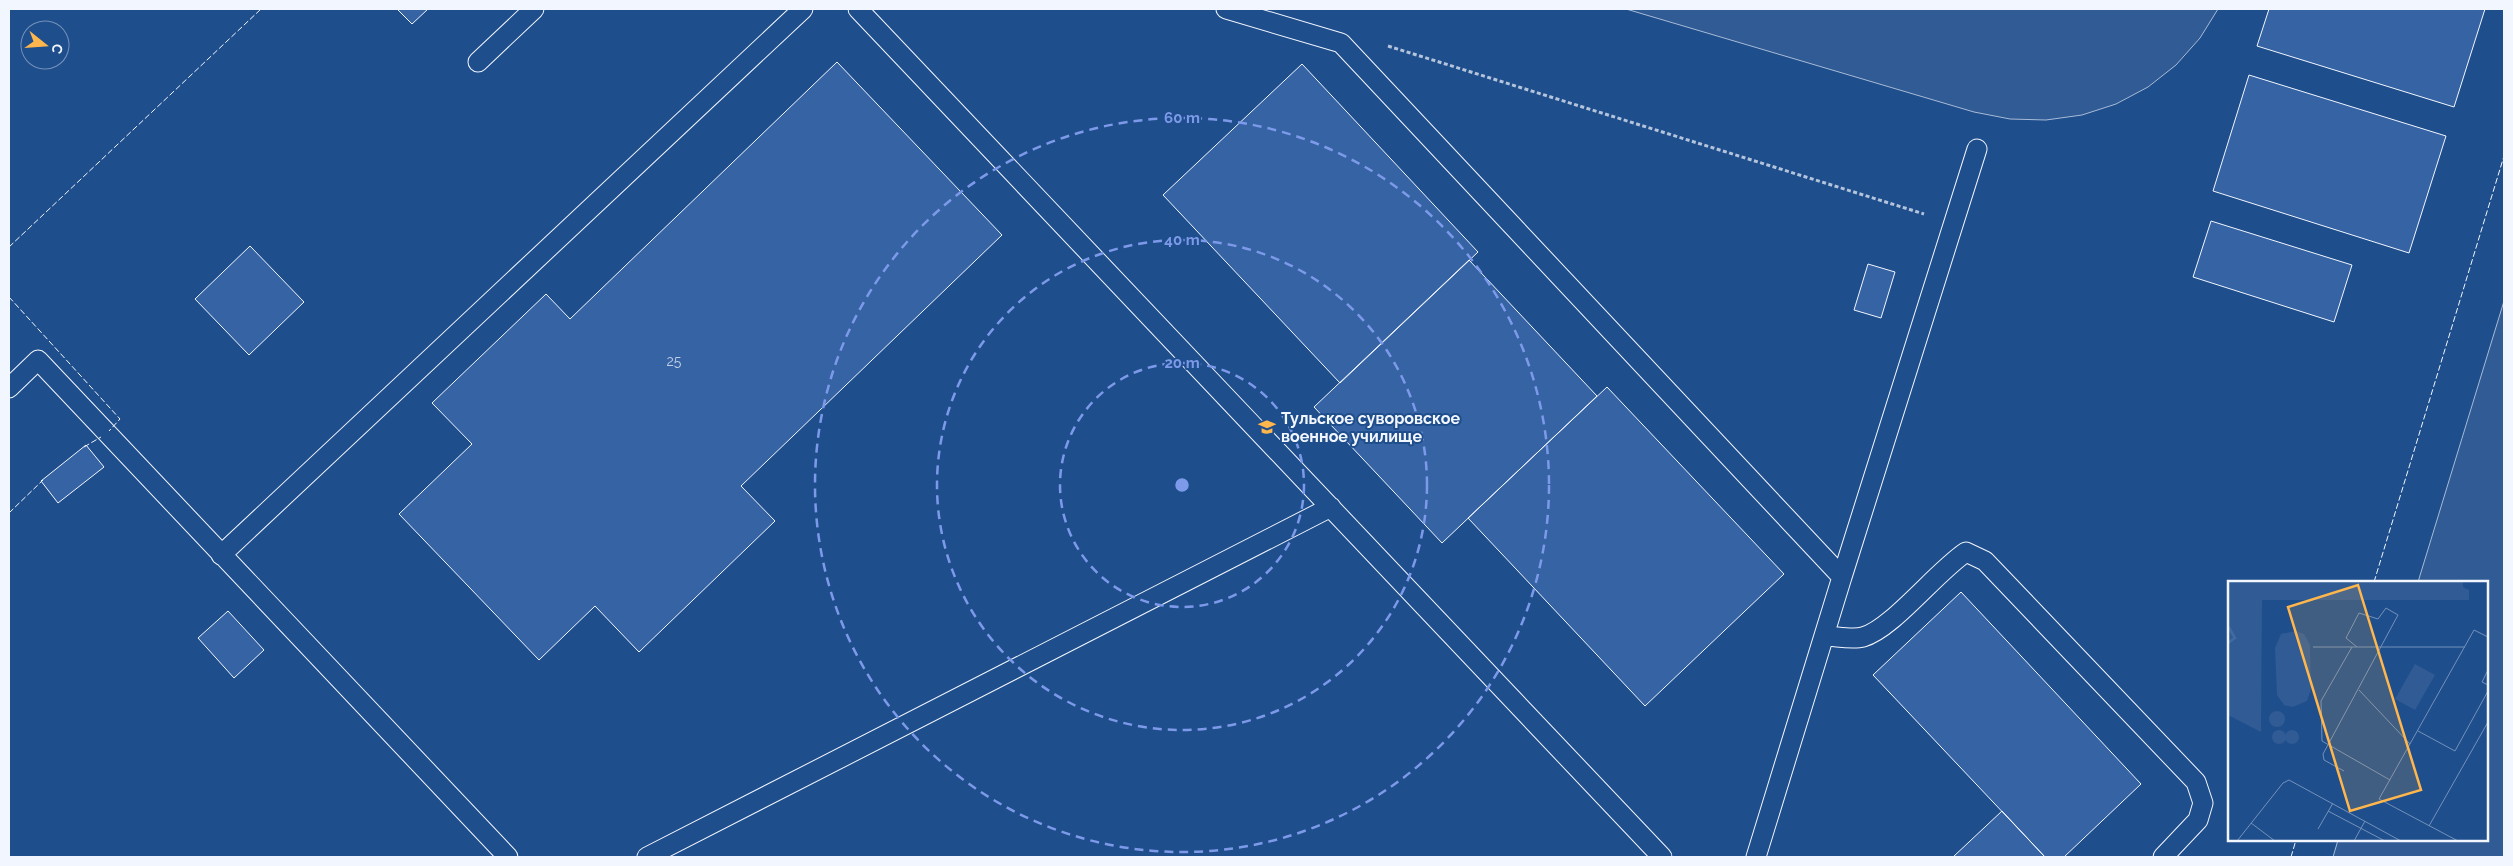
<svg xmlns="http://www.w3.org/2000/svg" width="2513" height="866" font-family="Raleway,sans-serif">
	<rect width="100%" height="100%" fill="#1f4e8c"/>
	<path fill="#305b95" stroke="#a8bbd7" d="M 1626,9 L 2218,9 L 2200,38 L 2176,65 L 2148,87 L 2116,104 L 2082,115 L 2046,120 L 2010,119 L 1974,112 Z
		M 2504,301 L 2504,857 L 2333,857 L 2338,840 L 2487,840 L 2487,582 L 2418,582 Z"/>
	<path fill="#3563a3" stroke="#f2f6ff" d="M 397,9 L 428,9 L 412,24 Z
		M 2269,9 L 2485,9 L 2454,107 L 2257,46 Z
		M 837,62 L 1002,235 L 741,486 L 775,521 L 639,652 L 595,606 L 539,660 L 399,514 L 472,444 L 432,403 L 546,294 L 570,319 Z
		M 1302,64 L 1478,252 L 1340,383 L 1163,195 Z
		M 2249,75 L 2446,136 L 2409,253 L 2213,191 Z
		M 2211,221 L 2352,265 L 2334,322 L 2193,277 Z
		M 250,246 L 304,302 L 249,355 L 195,299 Z
		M 1469,260 L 1597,396 L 1442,543 L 1314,407 Z
		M 1868,264 L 1895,272 L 1881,318 L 1854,310 Z
		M 1607,387 L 1784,574 L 1645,706 L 1468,518 Z
		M 86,445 L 104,467 L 58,503 L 41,481 Z
		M 1961,592 L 2141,784 L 2064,857 L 2045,857 L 1873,675 Z
		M 228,611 L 264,650 L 234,678 L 198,638 Z
		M 2002,811 L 2045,857 L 1953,857 Z"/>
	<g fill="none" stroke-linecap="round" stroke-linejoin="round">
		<g stroke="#f2f6ff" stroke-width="21">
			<path id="service" d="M 858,9 L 1662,857
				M 1226,9 L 1341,43 L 1842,577 L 1756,857
				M 478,62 L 534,9
				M 9,388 L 38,360 L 508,857
				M 221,555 L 803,9
				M 1842,577 L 1977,149
				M 1824,636 C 1835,636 1852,640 1863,637 C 1892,629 1936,572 1966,552 L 1985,561 L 2196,782 L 2203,803 L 2198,820 L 2163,857
				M 647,857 L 1331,507"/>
		</g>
		<path stroke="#b3c4dc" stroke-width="3" stroke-dasharray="4 2.5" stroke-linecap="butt" d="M 1388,46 L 1924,214"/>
		<use href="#service" stroke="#1f4e8c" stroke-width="19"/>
		<path stroke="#f2f6ff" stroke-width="1" stroke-dasharray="6 2.5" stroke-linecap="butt" d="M 9,247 L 261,9
			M 9,297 L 120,419 L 109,431
			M 84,447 L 101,437
			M 9,513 L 43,480
			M 2374,582 L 2504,156
			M 2291,857 L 2296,840"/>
	</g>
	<g fill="none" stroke="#7d9aea" stroke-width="2.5" stroke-dasharray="9 6">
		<circle cx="1182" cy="485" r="122"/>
		<circle cx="1182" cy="485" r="245"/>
		<circle cx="1182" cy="485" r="367"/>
	</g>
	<defs>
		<g id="university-bare" transform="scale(1.35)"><path d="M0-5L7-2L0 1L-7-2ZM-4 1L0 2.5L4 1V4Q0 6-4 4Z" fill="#ffb74d" stroke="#1f4e8c" stroke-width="2.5" paint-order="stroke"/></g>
	</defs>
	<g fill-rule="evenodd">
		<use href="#university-bare" x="1267" y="427"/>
	</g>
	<g text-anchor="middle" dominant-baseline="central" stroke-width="4" stroke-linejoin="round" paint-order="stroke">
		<g font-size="14" fill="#c3d1e8">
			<text x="674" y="361">25</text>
		</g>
		<g font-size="16" font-weight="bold" fill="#f2f6ff" stroke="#1f4e8c" text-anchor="start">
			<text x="1281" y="418">Тульское суворовское<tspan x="1281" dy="18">военное училище</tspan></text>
		</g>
	</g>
	<g transform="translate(2228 581)">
		<rect width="260" height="260" fill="#1f4e8c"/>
		<path d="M 0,0 L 235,0 L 235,6 L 241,9 L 241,19 L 34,19 L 33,151 L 0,134 ZM 68,50 L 76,53 L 82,64 L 83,108 L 79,120 L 65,126 L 56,124 L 49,114 L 47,67 L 53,53 ZM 187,83 L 207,94 L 187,129 L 167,118 ZM41 138a8 8 0 1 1 16 0a8 8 0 1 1-16 0ZM44 156a7 7 0 1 1 14 0a7 7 0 1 1-14 0ZM57 156a7 7 0 1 1 14 0a7 7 0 1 1-14 0Z" fill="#305b95"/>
		<path fill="none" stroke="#446ba0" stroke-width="2.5" d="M 0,45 L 7,57 L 0,62"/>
		<path fill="none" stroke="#7391ba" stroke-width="1" d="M 85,66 L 124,66M 260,89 L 254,101 L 260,104M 131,109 L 182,163M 190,150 L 227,170 L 260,110M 116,190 L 96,179 L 95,173 L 170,34 L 158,27 L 150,38 L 131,32 L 118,57 L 129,66M 162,199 L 94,160 L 93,120 L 124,66 L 237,66M 100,230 L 157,260M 23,242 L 47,260M 201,245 L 260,141M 90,248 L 105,222M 9,260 L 55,202 L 61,199 L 173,260M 126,260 L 137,240M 230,260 L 151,218 L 246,49 L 260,56"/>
		<path fill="#ffb74d" fill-opacity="0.15" stroke="#ffb74d" stroke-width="2.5" d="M 130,4 L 193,209 L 122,230 L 60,26 Z"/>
		<rect width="260" height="260" fill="none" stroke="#f2f6ff" stroke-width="2.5"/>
	</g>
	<circle cx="1182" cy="485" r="8" fill="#7d9aea" stroke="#1f4e8c" stroke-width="2.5"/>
	<g font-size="15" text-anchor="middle" font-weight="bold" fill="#7d9aea" stroke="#1f4e8c" stroke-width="4" stroke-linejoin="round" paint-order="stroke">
		<text x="1182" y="123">60 m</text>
		<text x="1182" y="245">40 m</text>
		<text x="1182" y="368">20 m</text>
	</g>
	<rect width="2513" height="866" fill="none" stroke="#f2f6ff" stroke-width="20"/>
	<g transform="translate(45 45) rotate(107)"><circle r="24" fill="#1f4e8c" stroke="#7391ba"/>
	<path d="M0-4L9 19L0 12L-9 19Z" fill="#ffb74d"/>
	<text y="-8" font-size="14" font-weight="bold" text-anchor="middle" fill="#f2f6ff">С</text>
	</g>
</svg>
